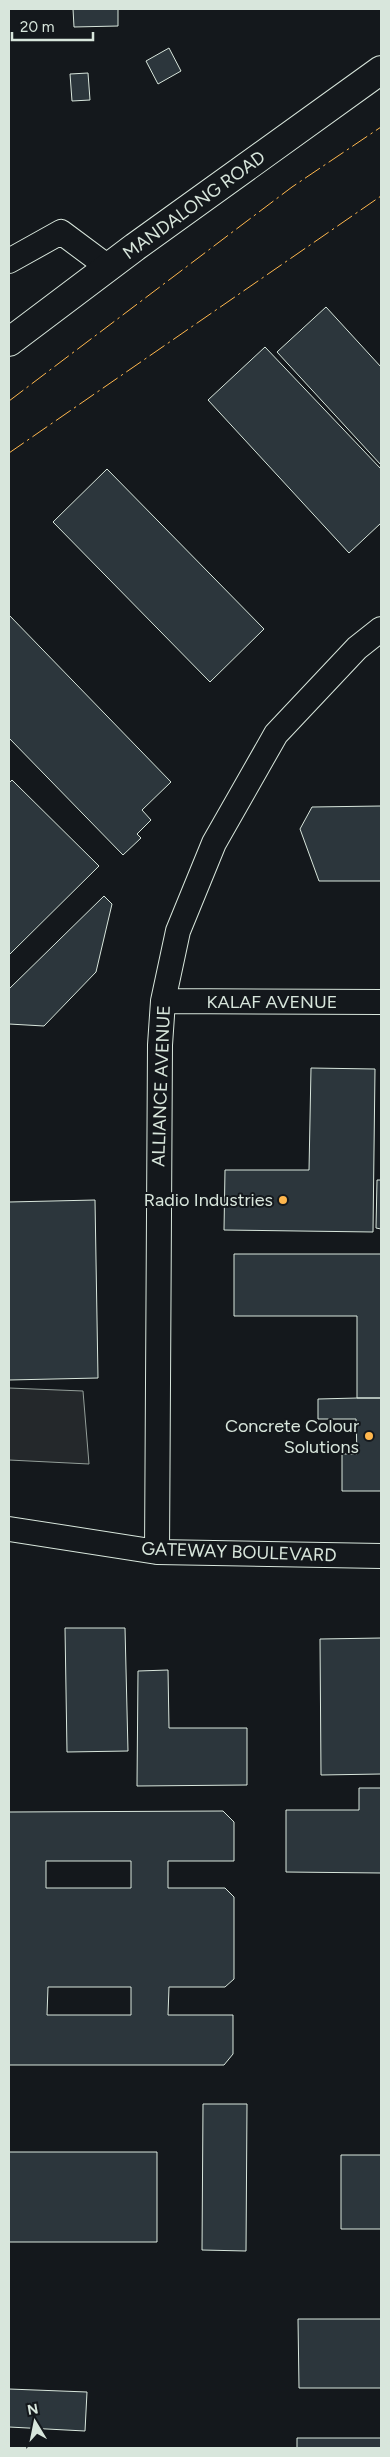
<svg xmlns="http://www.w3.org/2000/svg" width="390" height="2457" font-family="Figtree,sans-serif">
	<rect width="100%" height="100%" fill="#14181c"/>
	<path fill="#24282b" stroke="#939e99" d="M 9,1388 L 83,1391 L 89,1464 L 9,1460 Z"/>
	<path fill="#2c363c" stroke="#d8e6dc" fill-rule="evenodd" d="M 73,9 L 118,9 L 118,26 L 74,27 Z
		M 169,48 L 181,71 L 158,84 L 146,61 Z
		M 88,73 L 90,100 L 72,101 L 70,74 Z
		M 326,307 L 381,367 L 381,465 L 277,352 Z
		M 265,347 L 381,469 L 381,523 L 349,553 L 208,400 Z
		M 107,469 L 264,629 L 210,682 L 53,522 Z
		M 9,615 L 171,782 L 142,810 L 151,820 L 137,834 L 141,838 L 123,855 L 9,738 Z
		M 12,780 L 99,866 L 9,955 L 9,783 Z
		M 381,806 L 381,881 L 319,881 L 300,829 L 312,807 Z
		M 104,896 L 112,904 L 96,972 L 44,1026 L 9,1024 L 9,989 Z
		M 311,1068 L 375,1069 L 373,1232 L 224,1230 L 225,1170 L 309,1170 Z
		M 377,1180 L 381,1180 L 381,1229 L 376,1228 Z
		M 95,1200 L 98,1378 L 9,1380 L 9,1202 Z
		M 234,1254 L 381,1254 L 381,1398 L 357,1398 L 357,1316 L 234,1316 Z
		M 357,1398 L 381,1398 L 381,1491 L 342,1491 L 342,1454 L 357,1454 L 356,1419 L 318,1419 L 318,1399 Z
		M 65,1628 L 125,1628 L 128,1751 L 67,1752 Z
		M 381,1638 L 381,1774 L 321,1775 L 320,1639 Z
		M 168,1670 L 169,1728 L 247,1728 L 247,1785 L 137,1786 L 138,1671 Z
		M 359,1788 L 381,1788 L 381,1873 L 286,1872 L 286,1810 L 359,1810 Z
		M 223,1811 L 234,1822 L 234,1861 L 168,1861 L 168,1888 L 225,1888 L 234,1897 L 234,1979 L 225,1987 L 169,1987 L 168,2015 L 233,2015 L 233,2054 L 224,2065 L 9,2065 L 9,1812 ZM 46,1861 L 131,1861 L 131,1888 L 46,1888 ZM 48,1987 L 131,1987 L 131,2015 L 47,2015 Z
		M 203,2104 L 247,2104 L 246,2251 L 202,2250 Z
		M 9,2152 L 157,2152 L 157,2242 L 9,2242 Z
		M 341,2155 L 381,2155 L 381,2229 L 341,2229 Z
		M 298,2319 L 381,2319 L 381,2388 L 299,2388 Z
		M 9,2389 L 87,2392 L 85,2431 L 9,2427 Z
		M 297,2438 L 381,2438 L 381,2448 L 297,2448 Z"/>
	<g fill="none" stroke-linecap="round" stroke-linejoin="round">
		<g stroke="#d8e6dc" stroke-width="26">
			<path id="street" d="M 9,261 L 61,232 L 108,267
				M 163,1001 L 381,1002
				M 9,1529 L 157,1552 L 381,1556
				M 157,1552 L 160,1045 L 163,1001 L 178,931 L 214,843 L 276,734 L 357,648 L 381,629"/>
		</g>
		<g stroke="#d8e6dc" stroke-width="30">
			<path id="primary" d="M 9,342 L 135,247 L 381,70"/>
		</g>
		<use href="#street" stroke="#14181c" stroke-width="24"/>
		<use href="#primary" stroke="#14181c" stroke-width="28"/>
		<path stroke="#ffb74d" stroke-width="1" stroke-dasharray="18 4 2.5 4" stroke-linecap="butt" d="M 9,401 L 292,187 L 381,127
			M 9,453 L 381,196"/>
	</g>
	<g fill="#ffb74d" stroke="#14181c" stroke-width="2">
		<circle cx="283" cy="1200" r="5"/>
		<circle cx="369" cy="1436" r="5"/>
	</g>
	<g text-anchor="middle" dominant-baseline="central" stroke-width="4" stroke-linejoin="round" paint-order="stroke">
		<g font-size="18" fill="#d8e6dc" stroke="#14181c">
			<text transform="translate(194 205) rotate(-36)">MANDALONG ROAD</text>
			<text x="272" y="1002">KALAF AVENUE</text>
			<text transform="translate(161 1086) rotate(-88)">ALLIANCE AVENUE</text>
			<text transform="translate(239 1552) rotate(2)">GATEWAY BOULEVARD</text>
		</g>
		<g font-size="18" fill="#d8e6dc" stroke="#14181c" text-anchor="end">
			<text x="273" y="1200">Radio Industries</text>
			<text x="359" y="1426">Concrete Colour<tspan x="359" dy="21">Solutions</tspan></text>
		</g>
	</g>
	<rect width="390" height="2457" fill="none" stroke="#d8e6dc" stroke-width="20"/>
	<g transform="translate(35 2422) rotate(350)" stroke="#14181c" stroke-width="4" paint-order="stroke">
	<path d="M0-4L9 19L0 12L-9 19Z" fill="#d8e6dc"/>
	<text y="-8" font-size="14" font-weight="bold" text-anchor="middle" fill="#d8e6dc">N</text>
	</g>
	<path d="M12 32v8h81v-8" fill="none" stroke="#d8e6dc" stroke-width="2.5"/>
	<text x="20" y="32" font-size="15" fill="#d8e6dc" stroke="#14181c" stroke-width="4" paint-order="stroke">20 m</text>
</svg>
